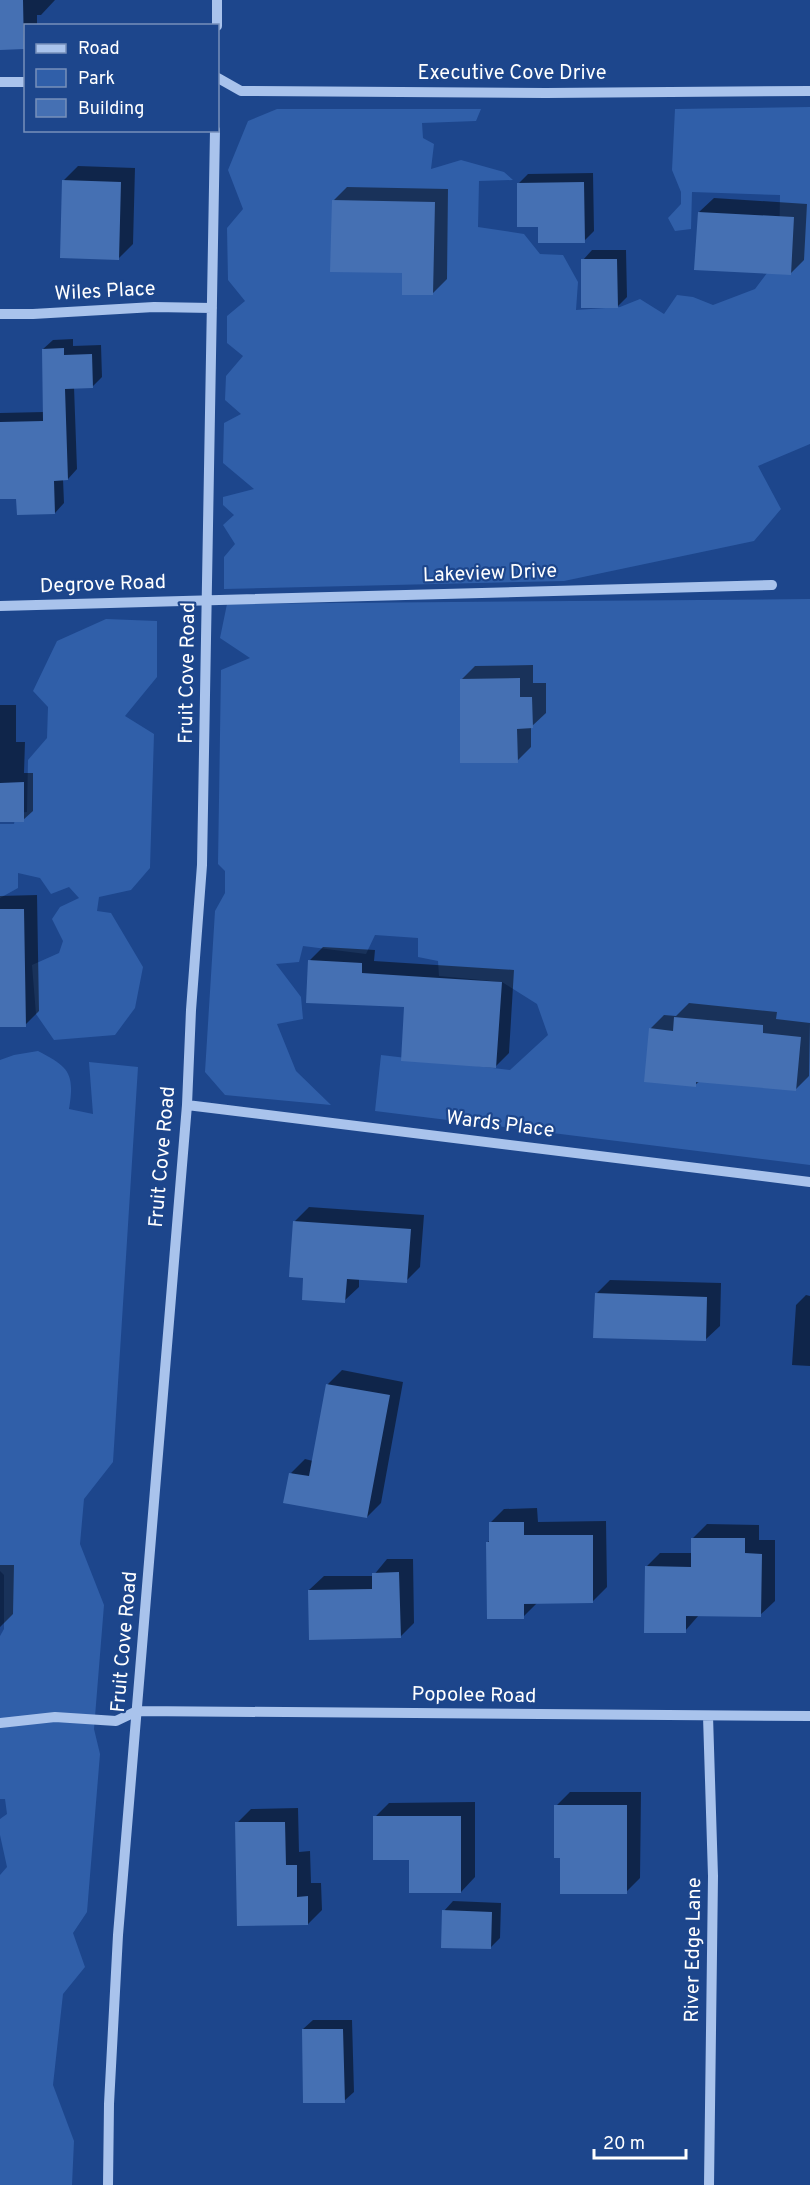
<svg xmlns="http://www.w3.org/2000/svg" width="810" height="2185" font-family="Overpass,sans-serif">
	<rect width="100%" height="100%" fill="#1d468c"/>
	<path fill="#305fa9" d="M 810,107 L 810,444 L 758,466 L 781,509 L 754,541 L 564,581 L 224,589 L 224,557 L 235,544 L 223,525 L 234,515 L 223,505 L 223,497 L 254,489 L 223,463 L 224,423 L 241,414 L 225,400 L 226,376 L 243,356 L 227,343 L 227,316 L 245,301 L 228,280 L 227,228 L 243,209 L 228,170 L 248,121 L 277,109 L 481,109 L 476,121 L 422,123 L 423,138 L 434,144 L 431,169 L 461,160 L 504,172 L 513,180 L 479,181 L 478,227 L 524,234 L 540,254 L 563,255 L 578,282 L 576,310 L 620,307 L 640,299 L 664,314 L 677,295 L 693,297 L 713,305 L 755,289 L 779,257 L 780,195 L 692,192 L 691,229 L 675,231 L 668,218 L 681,204 L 681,192 L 672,170 L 675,109 Z
		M 810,599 L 810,1165 L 375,1111 L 381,1055 L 510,1070 L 548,1035 L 537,1004 L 502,982 L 439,976 L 438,961 L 418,957 L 418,938 L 375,935 L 366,954 L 303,946 L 299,962 L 276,964 L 301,997 L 303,1019 L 277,1024 L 296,1071 L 331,1105 L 225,1095 L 205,1072 L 215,911 L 225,893 L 225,871 L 218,864 L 221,670 L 250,658 L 220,638 L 227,604 Z
		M 106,619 L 157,621 L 157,677 L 125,716 L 154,734 L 150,868 L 131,890 L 99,897 L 97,911 L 111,913 L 143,967 L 135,1008 L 115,1035 L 54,1040 L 36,1014 L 32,965 L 59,953 L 63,941 L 52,919 L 60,907 L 79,898 L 69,887 L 51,894 L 40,878 L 18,873 L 18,888 L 0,898 L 0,824 L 14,824 L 16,813 L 27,812 L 28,760 L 47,738 L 48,707 L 33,691 L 57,641 Z
		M 38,1051 C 69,1067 75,1073 69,1109 L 93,1114 L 89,1062 L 138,1067 L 113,1462 L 84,1499 L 80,1544 L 104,1605 L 94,1729 L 100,1754 L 87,1912 L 73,1933 L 85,1967 L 63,1994 L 53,2085 L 74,2141 L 72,2185 L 0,2185 L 0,1875 L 7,1867 L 0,1835 L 0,1819 L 7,1814 L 5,1799 L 0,1799 L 0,1636 L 4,1629 L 4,1575 L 0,1571 L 0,1060 L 14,1055 Z"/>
	<path fill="#0007" d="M 0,0 L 55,0 L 41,15 L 37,15 L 37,26 L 26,26 L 26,45 L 23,48 L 0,48 Z
		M 78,166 L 135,168 L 133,244 L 119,258 L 64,180 Z
		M 593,173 L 594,231 L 584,241 L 540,225 L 518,184 L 528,174 Z
		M 347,187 L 448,189 L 447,279 L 432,294 L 333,201 Z
		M 714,198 L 807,204 L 804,260 L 790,274 L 699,212 Z
		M 592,250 L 626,250 L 627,297 L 617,307 L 583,260 Z
		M 73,339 L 73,346 L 101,345 L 102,377 L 92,387 L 74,387 L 77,469 L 68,479 L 63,479 L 64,503 L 55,513 L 17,497 L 0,498 L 0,413 L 44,412 L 43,349 L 53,340 Z
		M 533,665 L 533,683 L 546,683 L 546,713 L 531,727 L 531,747 L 517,761 L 461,680 L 475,666 Z
		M 0,705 L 16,705 L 16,742 L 25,742 L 24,773 L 33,773 L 33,811 L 23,820 L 0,820 Z
		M 37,895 L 39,1011 L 25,1025 L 0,1026 L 0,896 Z
		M 323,947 L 375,950 L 374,961 L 514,970 L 509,1053 L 496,1066 L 406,1006 L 310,960 Z
		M 689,1003 L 777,1012 L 776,1019 L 810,1023 L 809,1076 L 795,1090 L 700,1081 L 695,1085 L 650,1029 L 664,1015 L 676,1016 Z
		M 309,1207 L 424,1215 L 420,1267 L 406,1281 L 359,1278 L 359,1287 L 344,1301 L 305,1277 L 295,1221 Z
		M 610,1280 L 721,1283 L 720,1326 L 705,1340 L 596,1294 Z
		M 806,1295 L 810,1296 L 810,1366 L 792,1365 L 796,1305 Z
		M 342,1370 L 403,1382 L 381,1503 L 367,1517 L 291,1473 L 305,1459 L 313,1461 L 328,1384 Z
		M 537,1508 L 538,1522 L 606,1521 L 607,1587 L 593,1601 L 537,1603 L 523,1617 L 488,1542 L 490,1540 L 490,1523 L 504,1509 Z
		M 707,1524 L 759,1525 L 759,1540 L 775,1540 L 775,1601 L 760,1615 L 699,1615 L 685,1631 L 646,1567 L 660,1553 L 693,1553 L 693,1538 Z
		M 387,1559 L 413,1559 L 414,1623 L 400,1637 L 309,1590 L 324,1576 L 373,1576 Z
		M 0,1565 L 14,1565 L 13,1614 L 0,1627 Z
		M 570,1792 L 641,1792 L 640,1878 L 626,1892 L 562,1856 L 556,1806 Z
		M 475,1802 L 475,1877 L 461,1892 L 375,1817 L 389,1803 Z
		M 298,1808 L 299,1852 L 310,1851 L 311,1883 L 321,1883 L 322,1910 L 308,1924 L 237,1823 L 251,1809 Z
		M 453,1901 L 501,1903 L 500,1938 L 490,1948 L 444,1911 Z
		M 313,2020 L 352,2020 L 354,2092 L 344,2101 L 303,2029 Z"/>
	<path fill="#4570b3" d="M 0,0 L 23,0 L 24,49 L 0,50 Z
		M 62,180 L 121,182 L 119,260 L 60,258 Z
		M 584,182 L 585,243 L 538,243 L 538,227 L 517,227 L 517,183 Z
		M 332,200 L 435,202 L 433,295 L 402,295 L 402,273 L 330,272 Z
		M 698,212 L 794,217 L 791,275 L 694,270 Z
		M 581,259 L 617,259 L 618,308 L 581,308 Z
		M 64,348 L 64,355 L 92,354 L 93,388 L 65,389 L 68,480 L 54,481 L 55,514 L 17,515 L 16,499 L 0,499 L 0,422 L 43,421 L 42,349 Z
		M 520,678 L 520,697 L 532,697 L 533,728 L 517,729 L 518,763 L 460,763 L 460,679 Z
		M 24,782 L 24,822 L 0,822 L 0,783 Z
		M 0,909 L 24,909 L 26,1027 L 0,1027 Z
		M 308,960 L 362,963 L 362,973 L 502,982 L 496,1068 L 401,1061 L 404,1007 L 306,1003 Z
		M 674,1017 L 763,1025 L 763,1033 L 801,1037 L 796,1091 L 696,1082 L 696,1087 L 644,1082 L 649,1028 L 673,1031 Z
		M 293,1221 L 411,1229 L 407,1283 L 347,1279 L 345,1303 L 302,1300 L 303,1278 L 289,1277 Z
		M 595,1293 L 707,1297 L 706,1341 L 593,1338 Z
		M 326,1384 L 390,1395 L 367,1518 L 283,1503 L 289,1473 L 309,1476 Z
		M 489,1522 L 524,1522 L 524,1535 L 593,1535 L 593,1603 L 524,1604 L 524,1619 L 487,1619 L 486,1542 L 489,1542 Z
		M 691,1538 L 745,1538 L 745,1553 L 762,1554 L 761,1617 L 686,1616 L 686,1633 L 644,1633 L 645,1566 L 691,1567 Z
		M 399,1572 L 401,1638 L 309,1640 L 308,1590 L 372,1589 L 372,1573 Z
		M 554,1805 L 627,1805 L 627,1894 L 560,1894 L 560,1858 L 554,1858 Z
		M 373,1816 L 461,1816 L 461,1893 L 409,1893 L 409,1860 L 373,1860 Z
		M 235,1822 L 285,1822 L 286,1865 L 297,1865 L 297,1897 L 308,1896 L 308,1925 L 237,1926 Z
		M 442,1910 L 492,1912 L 491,1949 L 441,1948 Z
		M 302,2029 L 343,2029 L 345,2103 L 303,2103 Z"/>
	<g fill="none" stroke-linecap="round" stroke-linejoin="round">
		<path stroke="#a9c3ec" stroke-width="10" d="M 217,26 L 217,0
			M 218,78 L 241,91 L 546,93 L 810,91
			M 0,82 L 26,82
			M 0,314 L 33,314 L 154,307 L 212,308
			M 0,606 L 772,585
			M 187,1105 L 810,1182
			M 708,1716 L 713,1876 L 709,2185
			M 0,1723 L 55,1717 L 116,1721 L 137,1711 L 810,1716
			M 108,2185 L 109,2104 L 118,1935 L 187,1105 L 191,1010 L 202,865 L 215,130"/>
	</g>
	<g text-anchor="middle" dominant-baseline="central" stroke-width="4.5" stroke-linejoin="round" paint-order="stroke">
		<g font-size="20" fill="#fff" stroke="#1d468c">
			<text x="512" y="74">Executive Cove Drive</text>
			<text transform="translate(105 292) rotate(-3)">Wiles Place</text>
			<text transform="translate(490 574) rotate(-2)">Lakeview Drive</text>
			<text transform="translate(103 585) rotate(-2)">Degrove Road</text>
			<text transform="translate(188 673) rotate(-89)">Fruit Cove Road</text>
			<text transform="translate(500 1125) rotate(7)">Wards Place</text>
			<text transform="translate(163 1157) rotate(-85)">Fruit Cove Road</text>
			<text transform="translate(125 1642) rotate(-85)">Fruit Cove Road</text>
			<text transform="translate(474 1696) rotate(1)">Popolee Road</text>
			<text transform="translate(694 1950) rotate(-89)">River Edge Lane</text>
		</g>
	</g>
	<rect x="24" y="24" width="195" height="108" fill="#1d468c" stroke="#7790ba" stroke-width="1.5"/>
	<rect x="36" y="44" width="30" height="9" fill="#a9c3ec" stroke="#7790ba" stroke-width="1.5"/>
	<text x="78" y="54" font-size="18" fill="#ffffff">Road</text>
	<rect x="36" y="69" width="30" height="18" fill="#305fa9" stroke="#7790ba" stroke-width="1.5"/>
	<text x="78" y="84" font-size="18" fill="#ffffff">Park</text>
	<rect x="36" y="99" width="30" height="18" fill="#4570b3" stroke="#7790ba" stroke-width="1.5"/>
	<text x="78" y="114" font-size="18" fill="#ffffff">Building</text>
	<path d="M594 2149v9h92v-9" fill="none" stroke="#ffffff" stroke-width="3"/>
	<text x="603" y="2149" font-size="18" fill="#ffffff" stroke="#1d468c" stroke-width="4.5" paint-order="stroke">20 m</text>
</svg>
